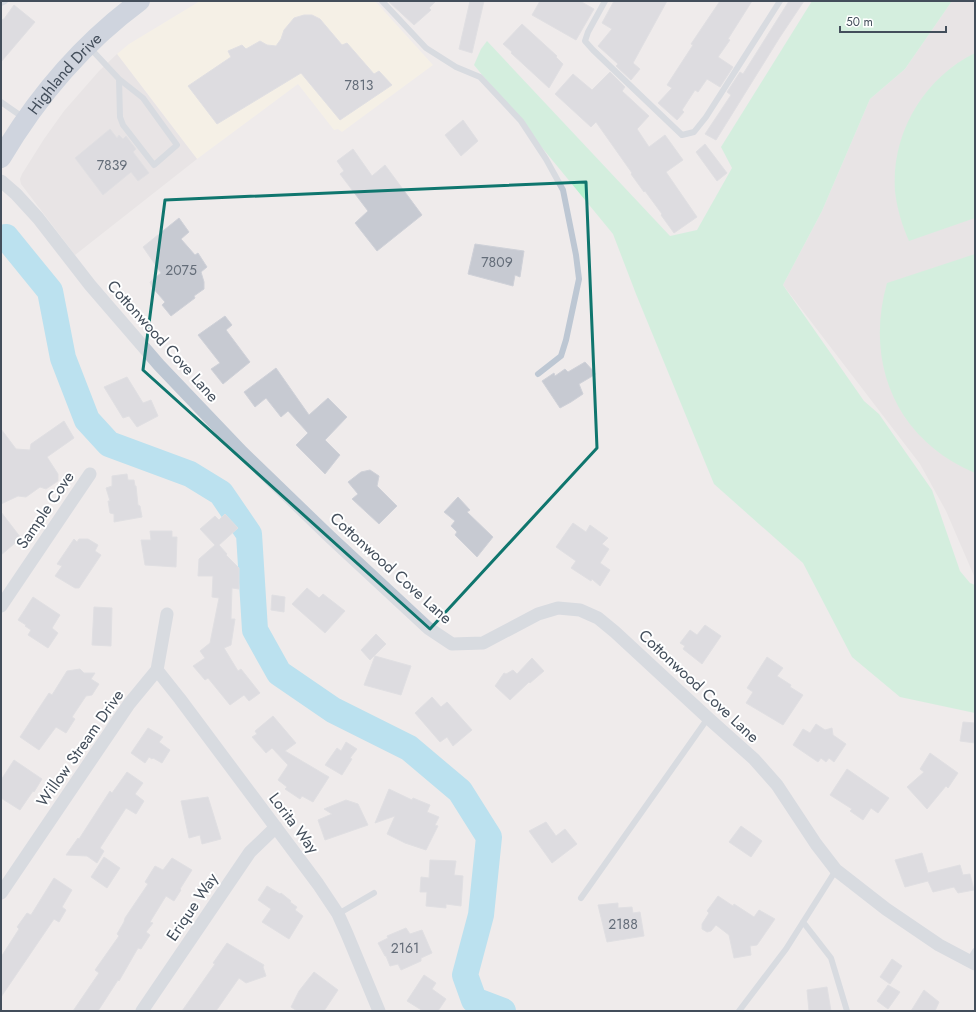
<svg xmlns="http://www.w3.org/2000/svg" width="976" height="1012" font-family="Jost,sans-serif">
	<rect width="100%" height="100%" fill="#efebeb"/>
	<path fill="#fdf6e1" d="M 200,1 L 375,1 L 433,65 L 342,132 L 338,129 L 334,130 L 298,84 L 197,159 L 117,54 L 129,44 Z"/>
	<path fill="#e0dcdd" d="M 952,1 L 975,1 L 975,578 L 946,511 L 920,464 L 783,285 L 822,211 L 870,99 L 905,69 Z
		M 117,54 L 197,159 L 75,255 L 21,184 L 20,179 L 22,174 L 44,139 L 64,111 L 99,71 Z"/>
	<path fill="#b4f2cf" d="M 812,1 L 952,1 L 905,69 L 870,99 L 822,211 L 783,285 L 864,401 L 879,414 L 932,490 L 960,571 L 970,583 L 975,585 L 975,713 L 900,697 L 852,657 L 803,563 L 714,484 L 636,294 L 613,234 L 474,65 L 481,49 L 487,41 L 670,236 L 697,230 L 732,168 L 721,147 Z
		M 975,53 L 975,218 L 909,241 C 902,225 897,209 895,191 C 891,133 924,78 975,53 Z
		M 975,254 L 975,473 C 897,440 864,364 887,283 Z"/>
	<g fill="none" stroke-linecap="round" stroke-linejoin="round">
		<path stroke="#7dd4f3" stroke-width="26" d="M 6,237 L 50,291 L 63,358 L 87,420 L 109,444 L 190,474 L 221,493 L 249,534 L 255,630 L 279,673 L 333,710 L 409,748 L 460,791 L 489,837 L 481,915 L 465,975 L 474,1000 L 503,1011"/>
	</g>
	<path fill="#c7cad2" stroke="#cfd1d8" d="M 388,1 L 436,1 L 429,8 L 431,10 L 414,25 Z
		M 470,1 L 484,1 L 472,53 L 459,49 Z
		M 540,1 L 580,1 L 594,9 L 576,40 L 532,15 Z
		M 614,1 L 667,1 L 633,63 L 640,69 L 631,80 L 616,66 L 618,64 L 598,46 L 612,29 L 602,23 Z
		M 720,1 L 752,1 L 728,39 L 730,40 L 718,57 L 733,67 L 720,87 L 707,79 L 698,92 L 695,90 L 682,110 L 684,112 L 677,120 L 658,103 L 672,88 L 667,85 L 693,45 L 691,44 Z
		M 789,1 L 804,1 L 780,37 L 716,140 L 705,134 L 731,95 L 727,92 L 740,72 L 743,74 Z
		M 14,5 L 35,22 L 1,62 L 1,20 L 4,19 Z
		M 304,15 L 312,15 L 320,19 L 342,45 L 347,43 L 374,74 L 379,71 L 392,85 L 340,120 L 301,73 L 217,124 L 188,86 L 231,57 L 228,51 L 242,45 L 246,49 L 260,41 L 267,45 L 276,46 L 281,39 L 284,30 L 294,18 Z
		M 522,24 L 557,56 L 556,57 L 563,64 L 549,88 L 511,53 L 512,52 L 503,44 Z
		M 610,72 L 625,87 L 622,91 L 649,116 L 637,129 L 649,147 L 665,135 L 683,160 L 666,172 L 697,217 L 674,233 L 661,215 L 662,214 L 645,191 L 644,192 L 631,174 L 632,173 L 596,122 L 591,127 L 555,94 L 573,74 L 592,90 Z
		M 463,120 L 478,141 L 461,156 L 445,135 Z
		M 110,129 L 117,138 L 119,135 L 123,139 L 126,136 L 136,149 L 133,152 L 149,173 L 138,181 L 131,172 L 103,195 L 75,158 Z
		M 705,144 L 727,173 L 717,181 L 696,152 Z
		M 353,149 L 372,176 L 385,165 L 422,215 L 377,251 L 355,223 L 368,211 L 340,174 L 344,171 L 337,161 Z
		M 179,218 L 189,232 L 181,239 L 195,255 L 198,253 L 207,267 L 201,272 L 204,282 L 204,289 L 194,296 L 195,298 L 171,316 L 162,305 L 165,302 L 152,287 L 150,282 L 161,273 L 143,247 Z
		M 475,244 L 524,251 L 520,277 L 515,275 L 513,286 L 468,274 Z
		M 225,316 L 232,325 L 226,330 L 250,362 L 223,384 L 211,369 L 220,363 L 198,335 Z
		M 585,362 L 596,374 L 579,384 L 583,394 L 571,402 L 560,408 L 542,381 L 554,373 L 555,376 L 565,369 L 568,372 Z
		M 276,368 L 309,415 L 328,398 L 347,417 L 325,440 L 340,455 L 325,474 L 296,445 L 308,433 L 288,411 L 281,417 L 266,398 L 255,407 L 244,392 Z
		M 127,377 L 143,403 L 151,400 L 158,416 L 137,427 L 129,416 L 123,418 L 104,387 Z
		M 64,421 L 74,438 L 47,457 L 58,474 L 58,481 L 46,489 L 40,487 L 26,497 L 18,496 L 1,504 L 1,429 L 16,449 L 30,450 L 31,444 Z
		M 370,470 L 379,476 L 377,486 L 397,506 L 379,524 L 352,499 L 358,494 L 348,482 L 361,472 Z
		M 127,474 L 128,480 L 134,480 L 135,486 L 136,486 L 138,505 L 140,506 L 142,517 L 114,522 L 114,514 L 110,513 L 108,501 L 110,501 L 106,488 L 112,486 L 112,476 Z
		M 458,497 L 470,510 L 467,512 L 493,537 L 477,557 L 455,535 L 457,532 L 451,526 L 455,521 L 444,512 Z
		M 1,512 L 21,538 L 1,555 Z
		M 225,514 L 238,528 L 219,545 L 227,554 L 226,555 L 239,568 L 239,589 L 232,588 L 231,619 L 235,619 L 231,645 L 224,648 L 238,671 L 241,669 L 260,693 L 249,701 L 244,695 L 230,705 L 208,678 L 205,680 L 193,666 L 205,658 L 200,651 L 210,643 L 219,598 L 212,597 L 213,576 L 198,576 L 199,559 L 215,545 L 200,529 L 215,516 L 219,520 Z
		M 573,523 L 586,532 L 590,525 L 608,538 L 602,544 L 609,549 L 600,563 L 610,570 L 600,586 L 592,579 L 591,581 L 571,568 L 576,561 L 556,547 Z
		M 150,531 L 172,531 L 172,537 L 177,537 L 176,567 L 145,565 L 141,540 L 151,540 Z
		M 74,539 L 77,542 L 79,539 L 88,539 L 98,545 L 95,551 L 101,555 L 79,588 L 75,588 L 55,576 L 62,566 L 57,564 Z
		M 307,588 L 319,598 L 323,594 L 345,611 L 325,633 L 292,604 Z
		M 272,595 L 285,597 L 284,612 L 271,610 Z
		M 33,597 L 60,615 L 52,628 L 58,633 L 48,648 L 28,635 L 31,630 L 25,626 L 26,625 L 18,620 Z
		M 94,607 L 112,608 L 111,646 L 92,645 Z
		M 705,625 L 721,636 L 702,664 L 683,649 L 685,646 L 680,643 L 690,630 L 697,635 Z
		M 376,634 L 386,644 L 370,660 L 361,650 Z
		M 375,656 L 411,666 L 401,695 L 364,685 Z
		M 767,657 L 783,668 L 777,676 L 791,685 L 790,687 L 803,695 L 783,725 L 746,703 L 753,692 L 747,688 Z
		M 532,658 L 544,671 L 530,683 L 529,682 L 510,700 L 495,686 L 504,673 L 506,674 L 513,670 L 517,674 Z
		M 80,669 L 84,673 L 95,673 L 91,679 L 99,684 L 92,695 L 86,696 L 72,717 L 75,719 L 66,733 L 56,727 L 39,750 L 20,737 L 49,693 L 52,695 L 67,671 Z
		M 432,697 L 441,707 L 447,702 L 472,730 L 453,746 L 447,737 L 440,742 L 415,713 Z
		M 273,716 L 296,743 L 285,751 L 329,777 L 313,802 L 302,796 L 300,799 L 285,789 L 287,787 L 278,780 L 288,765 L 272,748 L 266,753 L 252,737 L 257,734 L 255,731 Z
		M 963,722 L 975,723 L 975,743 L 960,741 Z
		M 816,724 L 825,730 L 832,728 L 833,735 L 846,744 L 834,762 L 829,758 L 826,762 L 821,758 L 818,762 L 793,745 L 803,729 L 810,733 Z
		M 148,728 L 163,737 L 159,742 L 170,750 L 162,763 L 153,758 L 152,759 L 149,757 L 145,763 L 131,753 Z
		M 346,742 L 357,749 L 350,758 L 352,759 L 342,775 L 325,765 L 337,748 L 341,751 Z
		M 930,753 L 958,773 L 948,788 L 946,786 L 927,809 L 907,787 L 924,772 L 920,769 Z
		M 14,760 L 42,779 L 34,792 L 33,791 L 20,810 L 1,798 L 1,780 Z
		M 847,769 L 889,798 L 878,813 L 871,808 L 863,820 L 850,811 L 852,809 L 830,795 Z
		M 127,772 L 143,783 L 135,794 L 144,801 L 136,814 L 126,808 L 100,848 L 104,851 L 97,863 L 87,856 L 66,855 L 78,838 L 79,839 L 110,791 L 112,793 Z
		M 389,789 L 412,800 L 413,798 L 430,805 L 427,812 L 439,817 L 435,825 L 438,826 L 426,850 L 405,843 L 387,834 L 395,816 L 375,823 Z
		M 208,797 L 221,839 L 202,844 L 200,835 L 189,838 L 181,801 Z
		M 346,800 L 358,804 L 368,825 L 325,840 L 318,820 L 332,814 L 324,809 Z
		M 546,822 L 556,836 L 565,829 L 577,844 L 552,863 L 529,831 Z
		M 741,826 L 762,841 L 751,857 L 729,842 Z
		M 922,853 L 928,873 L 960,865 L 963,875 L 970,874 L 974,890 L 958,893 L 954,887 L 933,892 L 928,881 L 905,887 L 895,860 Z
		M 104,857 L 120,868 L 107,888 L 91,877 Z
		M 172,858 L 192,870 L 180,889 L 181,890 L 174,901 L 166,896 L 150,922 L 153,923 L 146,932 L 150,935 L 141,949 L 138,948 L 119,981 L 118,980 L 98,1011 L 73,1011 L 99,973 L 95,970 L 119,936 L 117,934 L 124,922 L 125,918 L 148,884 L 145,882 L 155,866 L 163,870 Z
		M 430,860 L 456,861 L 454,875 L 463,876 L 461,906 L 446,904 L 446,908 L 426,906 L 427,892 L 420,892 L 421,877 L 429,878 Z
		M 54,878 L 72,890 L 62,907 L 66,910 L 59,922 L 54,919 L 1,997 L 1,957 L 19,929 L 17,927 L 27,913 L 31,915 Z
		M 267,886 L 280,894 L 281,893 L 291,901 L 290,902 L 297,907 L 295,910 L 303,916 L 289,939 L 262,922 L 271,909 L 258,900 Z
		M 718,896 L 733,906 L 734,904 L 754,917 L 759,910 L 775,919 L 757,945 L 750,946 L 751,955 L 734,958 L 729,935 L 716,925 L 711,931 L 707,932 L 702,929 L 702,924 L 709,913 L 707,911 Z
		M 618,903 L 618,908 L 632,907 L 633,913 L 640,912 L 644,936 L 607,942 L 598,905 Z
		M 406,928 L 410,934 L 422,930 L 432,953 L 421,958 L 421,961 L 401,970 L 398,964 L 390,966 L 386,956 L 385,956 L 378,943 L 388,938 L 387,936 Z
		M 227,943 L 264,965 L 263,967 L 266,976 L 246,983 L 239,978 L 216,1011 L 182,1011 L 215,964 L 213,963 Z
		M 892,959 L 902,966 L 890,984 L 880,977 Z
		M 314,972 L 338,990 L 324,1011 L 297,1011 L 291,1007 L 299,991 Z
		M 424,975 L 436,983 L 432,989 L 446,999 L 438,1011 L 423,1011 L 407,1001 Z
		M 888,985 L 900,992 L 888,1009 L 877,1001 Z
		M 827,987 L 831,1011 L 809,1011 L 807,990 Z
		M 924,990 L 939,1002 L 935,1011 L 911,1011 Z"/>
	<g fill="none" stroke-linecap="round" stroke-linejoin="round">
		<path stroke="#bdc7d3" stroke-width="6" d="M 382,1 L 426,48 L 456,67 L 480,77 L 521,121 L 546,159 L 563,190 L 576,255 L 579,279 L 566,340 L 561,356 L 538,374
			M 605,1 L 588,32 L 585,41 L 593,50 L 682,135 L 694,132 L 706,117 L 780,1
			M 1,3 L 5,1
			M 90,48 L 119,79 L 120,117 L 123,125 L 154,165 L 177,145 L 143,98 L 119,79
			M 1,102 L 24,118
			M 581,898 L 708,718
			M 338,914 L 374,893
			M 803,922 L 831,958 L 847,1011
			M 969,961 L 975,951
			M 739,1011 L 786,949 L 836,870"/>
		<path stroke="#bdc7d3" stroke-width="13" d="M 1,181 L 16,194 L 38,218 L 90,285 L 159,365 L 242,452 L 330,537 L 428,628 L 452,644 L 483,643 L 538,614 L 558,608 L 580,610 L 598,618 L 615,632 L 708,718 L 754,759 L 777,785 L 816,844 L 836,870 L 886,909 L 939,945 L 975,964
			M 1,606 L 90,474
			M 157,670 L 180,699 L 318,884 L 338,914 L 347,934 L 379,1011
			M 1,893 L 129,704 L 157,670 L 167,614
			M 142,1011 L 250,852 L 276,827"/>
		<path stroke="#a8b9ce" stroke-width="20" id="s1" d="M 1,158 C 37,97 83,43 140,1"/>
	</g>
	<path d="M0 0H976V1012H0ZM 586,182 L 597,448 L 430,629 L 143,370 L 165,200 Z" fill="#efebeb" fill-opacity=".55" fill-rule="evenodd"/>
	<path fill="none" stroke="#0f766e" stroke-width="3" stroke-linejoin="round" d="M 586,182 L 597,448 L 430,629 L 143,370 L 165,200 Z"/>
	<g text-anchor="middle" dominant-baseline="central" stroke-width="4" stroke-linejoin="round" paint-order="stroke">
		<g font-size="14" fill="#646d79">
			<text x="359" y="85">7813</text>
			<text x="112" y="165">7839</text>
			<text x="497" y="262">7809</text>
			<text x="181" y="270">2075</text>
			<text x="623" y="924">2188</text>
			<text x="405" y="948">2161</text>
		</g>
		<g font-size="16" fill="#434e5b" stroke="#fff">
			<text stroke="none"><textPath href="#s1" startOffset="106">Highland Drive</textPath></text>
			<text transform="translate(163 341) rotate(48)">Cottonwood Cove Lane</text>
			<text transform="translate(45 510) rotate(-56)">Sample Cove</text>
			<text transform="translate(391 568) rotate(42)">Cottonwood Cove Lane</text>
			<text transform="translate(699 686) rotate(43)">Cottonwood Cove Lane</text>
			<text transform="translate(80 748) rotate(-55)">Willow Stream Drive</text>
			<text transform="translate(294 823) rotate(53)">Lorita Way</text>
			<text transform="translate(192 907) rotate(-56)">Erique Way</text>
		</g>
	</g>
	<rect width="976" height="1012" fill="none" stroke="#434e5b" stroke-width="4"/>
	<path d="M840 26v6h106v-6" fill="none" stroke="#434e5b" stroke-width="2"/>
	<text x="846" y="26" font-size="12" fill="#434e5b" stroke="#ffffff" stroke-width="3" paint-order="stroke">50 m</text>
</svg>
